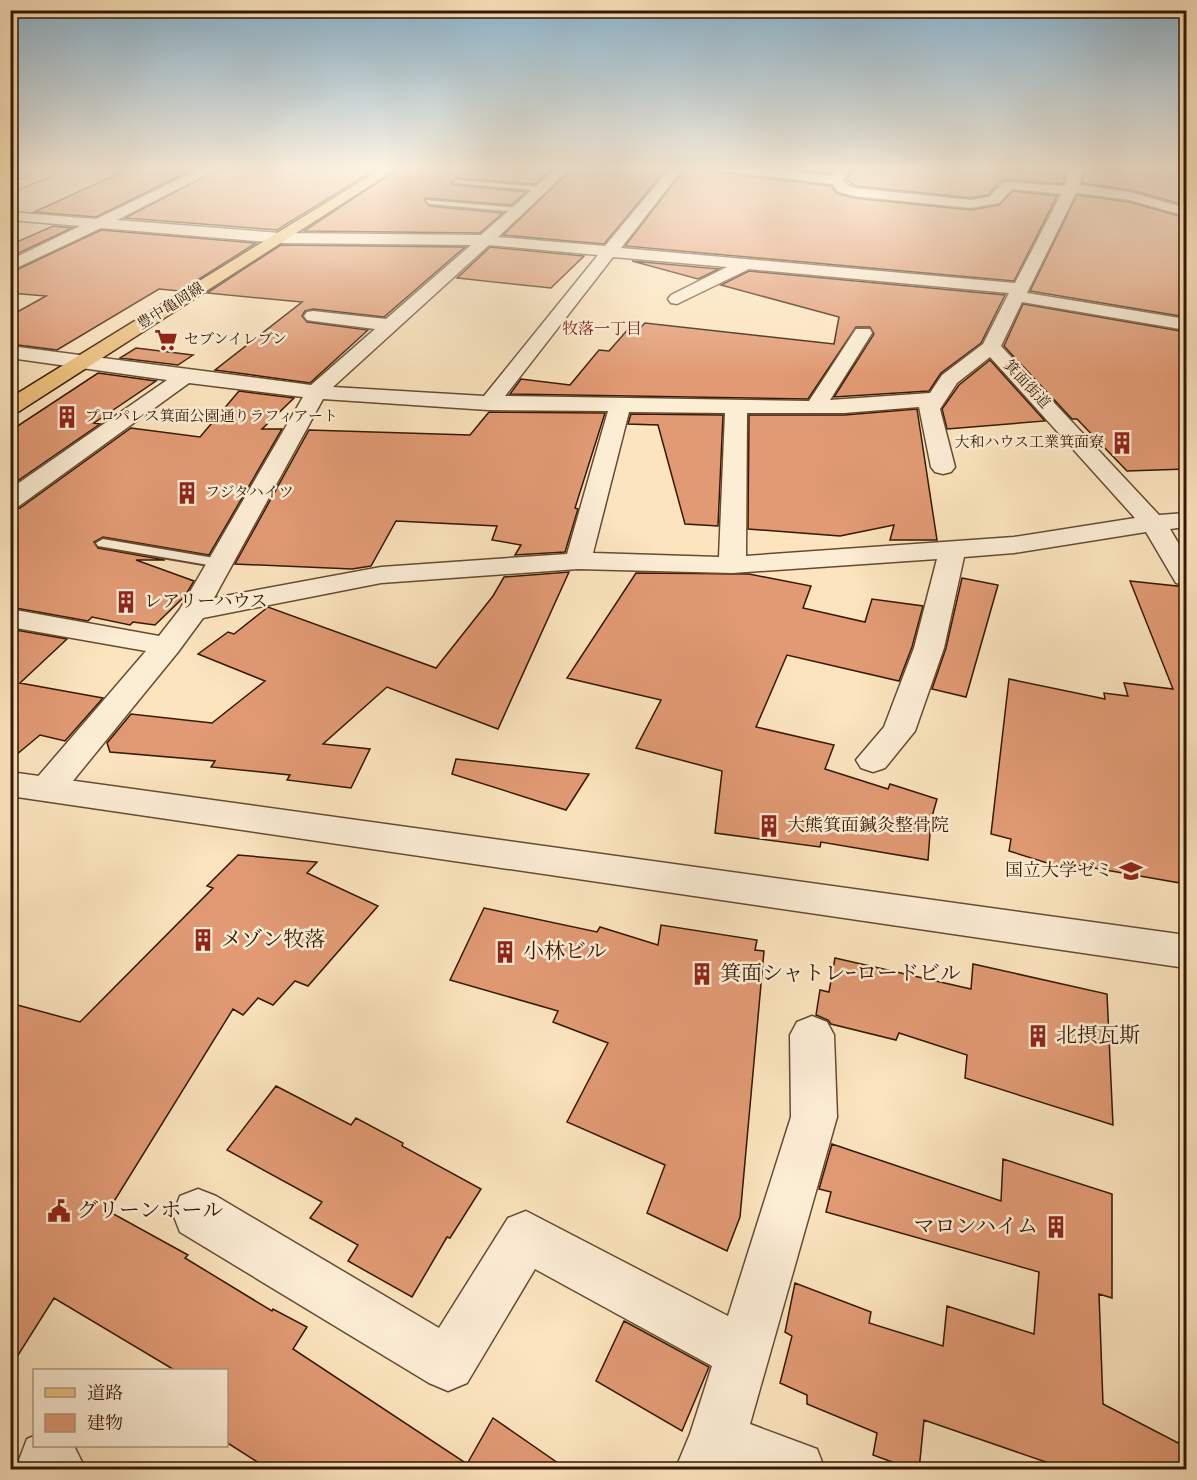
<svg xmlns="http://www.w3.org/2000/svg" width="1197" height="1480" font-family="Vollkorn,'Noto Serif JP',serif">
	<rect width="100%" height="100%" fill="#fbe4be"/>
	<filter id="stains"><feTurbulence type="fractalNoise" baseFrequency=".00333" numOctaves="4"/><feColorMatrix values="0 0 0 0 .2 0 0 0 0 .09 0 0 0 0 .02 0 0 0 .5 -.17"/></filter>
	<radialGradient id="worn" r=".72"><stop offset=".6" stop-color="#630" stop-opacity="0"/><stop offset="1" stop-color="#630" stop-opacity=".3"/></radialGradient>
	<path fill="#e19a74" stroke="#351801" stroke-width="1.5" d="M 133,167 L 198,167 L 96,217 L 34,212 Z
		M 223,167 L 379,167 L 277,230 L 125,218 Z
		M 401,167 L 554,167 L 535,184 L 456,178 L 452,182 L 454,185 L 527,192 L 511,205 L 425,198 L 429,206 L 503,213 L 480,233 L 304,231 Z
		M 574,167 L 668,167 L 604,244 L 503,235 Z
		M 686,167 L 713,167 L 721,173 L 831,186 L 836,193 L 853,198 L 971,210 L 999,205 L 1013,191 L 1057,196 L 1014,281 L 625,246 Z
		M 778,167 L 836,167 L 831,174 Z
		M 854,167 L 1068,167 L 1063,184 L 1008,180 L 1001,181 L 988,195 L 971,198 L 856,186 L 846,180 Z
		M 1085,167 L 1186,167 L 1185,205 L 1130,190 L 1082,183 Z
		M 1077,195 L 1129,202 L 1186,218 L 1186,317 L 1030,291 Z
		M 53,226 L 72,228 L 10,257 L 10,245 Z
		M 101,230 L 256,243 L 180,291 L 159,289 L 57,350 L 10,344 L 10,316 L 46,296 L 10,293 L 10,273 Z
		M 281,245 L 465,247 L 384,317 L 313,309 L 305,311 L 302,316 L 307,322 L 368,330 L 310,383 L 215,370 L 302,302 L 207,293 Z
		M 490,247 L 584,256 L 551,288 L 457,278 Z
		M 632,261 L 719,269 L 698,279 Z
		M 749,271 L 1005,295 L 981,343 L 941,373 L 929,391 L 834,397 L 874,334 L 870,327 L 856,327 L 808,399 L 510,394 L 521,379 L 570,385 L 599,350 L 609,351 L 630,327 L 640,328 L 645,323 L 834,344 L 839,317 L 721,285 Z
		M 1023,304 L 1186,332 L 1186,469 L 1127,471 L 1077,419 L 1072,419 L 1004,346 Z
		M 136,348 L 193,355 L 178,365 L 120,358 Z
		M 990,360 L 1045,421 L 947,429 L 942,409 L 959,385 Z
		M 98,373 L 156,381 L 94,423 L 100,424 L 10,486 L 10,431 Z
		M 239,391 L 294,398 L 262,429 L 282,429 L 209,555 L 103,537 L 94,542 L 98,548 L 165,560 L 136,560 L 194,581 L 185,596 L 155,625 L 133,622 L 130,625 L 92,617 L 88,621 L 10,607 L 10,510 L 20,508 L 131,428 L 200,437 Z
		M 917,409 L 937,540 L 890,540 L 894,525 L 840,536 L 748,529 L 749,415 L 844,415 Z
		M 489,412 L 605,413 L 575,508 L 578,509 L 565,552 L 515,555 L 521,545 L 492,540 L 497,526 L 396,521 L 371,566 L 352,569 L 235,564 L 309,430 L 470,435 Z
		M 631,414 L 723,415 L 718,526 L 685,524 L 658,425 L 628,424 Z
		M 569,572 L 498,729 L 387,687 L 323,744 L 370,749 L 351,788 L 287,780 L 290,775 L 211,767 L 215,761 L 110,752 L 107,743 L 131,714 L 212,723 L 265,681 L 198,654 L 228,632 L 234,634 L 268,607 L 436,668 L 493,596 L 504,577 Z
		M 636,573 L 749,574 L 811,586 L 803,608 L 865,622 L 872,599 L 923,606 L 912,647 L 899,681 L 787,655 L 756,727 L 834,745 L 825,769 L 888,789 L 890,784 L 937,799 L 931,820 L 928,860 L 821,842 L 820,847 L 715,833 L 722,771 L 636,748 L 661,700 L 567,678 Z
		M 962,578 L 998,585 L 966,697 L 932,689 L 946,648 Z
		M 1130,581 L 1186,587 L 1186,884 L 1077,865 L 1076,872 L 1009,851 L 1011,839 L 991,834 L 1009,679 L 1105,699 L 1104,693 L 1128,696 L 1124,683 L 1173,689 Z
		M 10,629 L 67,639 L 20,683 L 103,698 L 65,741 L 40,735 L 10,760 Z
		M 456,759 L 589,774 L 566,810 L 452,774 Z
		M 238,855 L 317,862 L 307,873 L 378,906 L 308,986 L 295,981 L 273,1005 L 258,998 L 243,1015 L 233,1009 L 108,1211 L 188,1255 L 185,1258 L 272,1311 L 273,1309 L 307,1327 L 293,1349 L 467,1464 L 493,1418 L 568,1470 L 270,1470 L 226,1442 L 226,1371 L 176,1371 L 54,1298 L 10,1368 L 10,1003 L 80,1022 L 213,888 L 207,886 Z
		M 484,908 L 597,932 L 600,927 L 658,945 L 661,925 L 757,940 L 755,950 L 764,951 L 740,1217 L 727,1251 L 647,1213 L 665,1165 L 567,1122 L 608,1043 L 553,1022 L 558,1011 L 450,980 Z
		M 835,958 L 971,989 L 973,964 L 1107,994 L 1113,1125 L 965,1078 L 967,1055 L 899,1033 L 896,1040 L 831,1024 L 828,1020 L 816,1015 L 820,990 L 829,992 Z
		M 276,1086 L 351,1125 L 356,1118 L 403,1143 L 402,1146 L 481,1189 L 450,1238 L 447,1237 L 412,1297 L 348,1261 L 358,1245 L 310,1218 L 322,1202 L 227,1150 Z
		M 832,1144 L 1001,1201 L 1003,1159 L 1112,1194 L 1112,1298 L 1099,1294 L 1103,1404 L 1186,1447 L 1186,1470 L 1069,1470 L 924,1420 L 919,1470 L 914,1470 L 873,1455 L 877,1433 L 807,1404 L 807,1395 L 780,1383 L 792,1336 L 785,1332 L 795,1283 L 871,1312 L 869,1323 L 943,1346 L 947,1306 L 1034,1334 L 1039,1272 L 826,1212 L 831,1192 L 819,1189 Z
		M 624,1321 L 709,1367 L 682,1431 L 596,1381 Z"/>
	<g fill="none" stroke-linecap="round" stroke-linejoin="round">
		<g stroke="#664b30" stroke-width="4">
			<path id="service" d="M 456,180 L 543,187 L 546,189 L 543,191 L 454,183 Z
				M 426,200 L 519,208 L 523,210 L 519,212 L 429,204 Z
				M 103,539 L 220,559 L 227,563 L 220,567 L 98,546 L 96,543 Z"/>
		</g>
		<g stroke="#664b30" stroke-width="3">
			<path id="minor" d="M 53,167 L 71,167 L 10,193 L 10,184 Z
				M 204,167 L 221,167 L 117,220 L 280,233 L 481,235 L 558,167 L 572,167 L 498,237 L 605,246 L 671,167 L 684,167 L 621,248 L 1015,283 L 1061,194 L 1012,189 L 999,203 L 971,208 L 853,196 L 837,191 L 832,184 L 721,171 L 715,167 L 757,167 L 832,176 L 839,167 L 852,167 L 843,180 L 847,185 L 855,188 L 971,200 L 989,197 L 1003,183 L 1008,182 L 1065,186 L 1070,167 L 1083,167 L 1079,185 L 1130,192 L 1186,208 L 1186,216 L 1129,200 L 1076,193 L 1027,293 L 1186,319 L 1186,330 L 1022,302 L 1001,346 L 1159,515 L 1186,513 L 1186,527 L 1170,529 L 1186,556 L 1186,585 L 1176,583 L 1146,532 L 1014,553 L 964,557 L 944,648 L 915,731 L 885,768 L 873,772 L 861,768 L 856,760 L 884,727 L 914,648 L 937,559 L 732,573 L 578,569 L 381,583 L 203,618 L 178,652 L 59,798 L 47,801 L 35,798 L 30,789 L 35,780 L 146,651 L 10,627 L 10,609 L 159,636 L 180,609 L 303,397 L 189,383 L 19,506 L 10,508 L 10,489 L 167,380 L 10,358 L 10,346 L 311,385 L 375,329 L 313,321 L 307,320 L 304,316 L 307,312 L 313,311 L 386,319 L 471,245 L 280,243 L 101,228 L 10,271 L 10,260 L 80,226 L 10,220 L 10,212 L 96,219 ZM 489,245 L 598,255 L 484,396 L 333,387 ZM 613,257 L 727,267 L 671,295 L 668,299 L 671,303 L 677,304 L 749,269 L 1009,293 L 983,344 L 942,375 L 930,393 L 830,400 L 872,333 L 870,329 L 856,329 L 809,401 L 505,396 ZM 990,357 L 1135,518 L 1014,537 L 746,556 L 747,413 L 844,413 L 919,407 L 931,467 L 935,472 L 943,474 L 951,472 L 955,467 L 940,409 L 957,383 ZM 323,399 L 488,410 L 608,411 L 567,554 L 381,567 L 214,598 ZM 629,412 L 725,413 L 719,557 L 593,553 Z
				M 812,1016 L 827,1022 L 834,1035 L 837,1117 L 750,1424 L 817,1449 L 825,1470 L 675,1470 L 690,1434 L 712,1366 L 535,1269 L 467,1383 L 448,1391 L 429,1383 L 180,1232 L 173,1214 L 180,1196 L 198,1189 L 216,1196 L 439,1328 L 508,1218 L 526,1211 L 728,1316 L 791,1117 L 790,1035 L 797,1022 Z
				M 34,1436 L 34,1446 L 74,1446 L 86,1470 L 23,1470 L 19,1460 L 27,1439 Z"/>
		</g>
		<g stroke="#664b30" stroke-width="3">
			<path id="tertiary" d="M 10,772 L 1186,935 L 1186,968 L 10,796 Z"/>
		</g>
		<g stroke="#351801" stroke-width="3">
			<path id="primary" d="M 384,167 L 399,167 L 18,412 L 10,413 L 10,398 Z"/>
		</g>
		<use href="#service" fill="#fcedd5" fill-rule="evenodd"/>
		<use href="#minor" fill="#fcedd5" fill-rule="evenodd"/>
		<use href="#tertiary" fill="#fcedd5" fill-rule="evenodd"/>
		<use href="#primary" fill="#eec27f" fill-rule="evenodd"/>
	</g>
	<linearGradient id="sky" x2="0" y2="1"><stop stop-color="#8bb8d5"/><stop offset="0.45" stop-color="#fdf3e2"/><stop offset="1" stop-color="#fdf3e2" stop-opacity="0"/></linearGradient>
	<rect width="1197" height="374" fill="url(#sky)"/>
	<defs>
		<g id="supermarket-bare" transform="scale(1.8)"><path d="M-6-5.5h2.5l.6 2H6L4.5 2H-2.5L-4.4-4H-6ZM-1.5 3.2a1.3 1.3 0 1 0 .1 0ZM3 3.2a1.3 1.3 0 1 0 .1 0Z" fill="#8f2418" stroke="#fcedd5" stroke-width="2.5" paint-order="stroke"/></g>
		<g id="building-bare" transform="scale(1.8)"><path d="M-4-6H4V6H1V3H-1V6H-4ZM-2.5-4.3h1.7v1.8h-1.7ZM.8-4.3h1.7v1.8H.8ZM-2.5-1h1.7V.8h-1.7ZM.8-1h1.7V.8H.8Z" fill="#8f2418" stroke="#fcedd5" stroke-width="2.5" paint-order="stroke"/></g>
		<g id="school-bare" transform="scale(1.8)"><path d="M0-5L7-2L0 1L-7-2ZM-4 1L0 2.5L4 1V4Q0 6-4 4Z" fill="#8f2418" stroke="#fcedd5" stroke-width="2.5" paint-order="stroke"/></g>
		<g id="civic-bare" transform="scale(1.8)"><path d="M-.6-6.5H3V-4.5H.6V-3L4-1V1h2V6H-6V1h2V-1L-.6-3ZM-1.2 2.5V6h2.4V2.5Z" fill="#8f2418" stroke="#fcedd5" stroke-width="2.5" paint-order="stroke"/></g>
	</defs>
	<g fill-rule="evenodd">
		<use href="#supermarket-bare" x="166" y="340"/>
		<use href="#building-bare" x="67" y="417"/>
		<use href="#building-bare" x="1122" y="443"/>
		<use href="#building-bare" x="187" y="493"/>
		<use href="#building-bare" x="126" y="602"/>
		<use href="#building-bare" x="769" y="826"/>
		<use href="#school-bare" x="1131" y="871"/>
		<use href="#building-bare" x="203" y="940"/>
		<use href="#building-bare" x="505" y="952"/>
		<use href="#building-bare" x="702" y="974"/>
		<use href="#building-bare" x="1038" y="1036"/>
		<use href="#civic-bare" x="59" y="1211"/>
		<use href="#building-bare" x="1056" y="1227"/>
	</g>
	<g text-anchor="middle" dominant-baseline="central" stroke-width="5" stroke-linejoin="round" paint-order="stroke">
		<g font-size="15" fill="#351801" stroke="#fcedd5">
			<text transform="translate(171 307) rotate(-32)">豊中亀岡線</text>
			<text transform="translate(1026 385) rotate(47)">箕面街道</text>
		</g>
		<g font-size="15" fill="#351801" stroke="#fcedd5" text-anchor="start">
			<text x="184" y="340">セブンイレブン</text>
			<text x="85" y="417">プロパレス箕面公園通りラフィアート</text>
			<text x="1104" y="443" text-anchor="end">大和ハウス工業箕面寮</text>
			<text x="205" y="493">フジタハイツ</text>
		</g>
		<g font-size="16" fill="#7a1f14" stroke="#fcedd5">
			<text x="602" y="330">牧落一丁目</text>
		</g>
		<g font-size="18" fill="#351801" stroke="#fcedd5" text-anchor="start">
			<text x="144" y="602">レアリーハウス</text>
			<text x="787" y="826">大熊箕面鍼灸整骨院</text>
			<text x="1113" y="871" text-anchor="end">国立大学ゼミ</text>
		</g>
		<g font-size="21" fill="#351801" stroke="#fcedd5" text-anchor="start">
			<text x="221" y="940">メゾン牧落</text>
			<text x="523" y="952">小林ビル</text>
			<text x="720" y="974">箕面シャトレｰロードビル</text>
			<text x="1056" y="1036">北摂瓦斯</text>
			<text x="77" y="1211">グリーンホール</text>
			<text x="1038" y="1227" text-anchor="end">マロンハイム</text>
		</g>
	</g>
	<rect width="1197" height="1480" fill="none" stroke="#fbe4be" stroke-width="36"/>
	<rect x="12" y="12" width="1173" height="1456" fill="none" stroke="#351801" stroke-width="3"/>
	<rect x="18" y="18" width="1161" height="1444" fill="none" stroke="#351801" stroke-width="1.5"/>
	<rect x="33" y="1369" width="195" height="78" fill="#fcedd5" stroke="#ac9880" stroke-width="1.5"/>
	<rect x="45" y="1388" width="30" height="9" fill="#eec27f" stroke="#ac9880" stroke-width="1.5"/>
	<text x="87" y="1399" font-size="18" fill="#351801">道路</text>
	<rect x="45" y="1414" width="30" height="18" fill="#e19a74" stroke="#ac9880" stroke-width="1.5"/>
	<text x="87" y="1429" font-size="18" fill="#351801">建物</text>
	<rect width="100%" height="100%" filter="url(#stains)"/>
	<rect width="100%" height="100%" fill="url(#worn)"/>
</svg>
